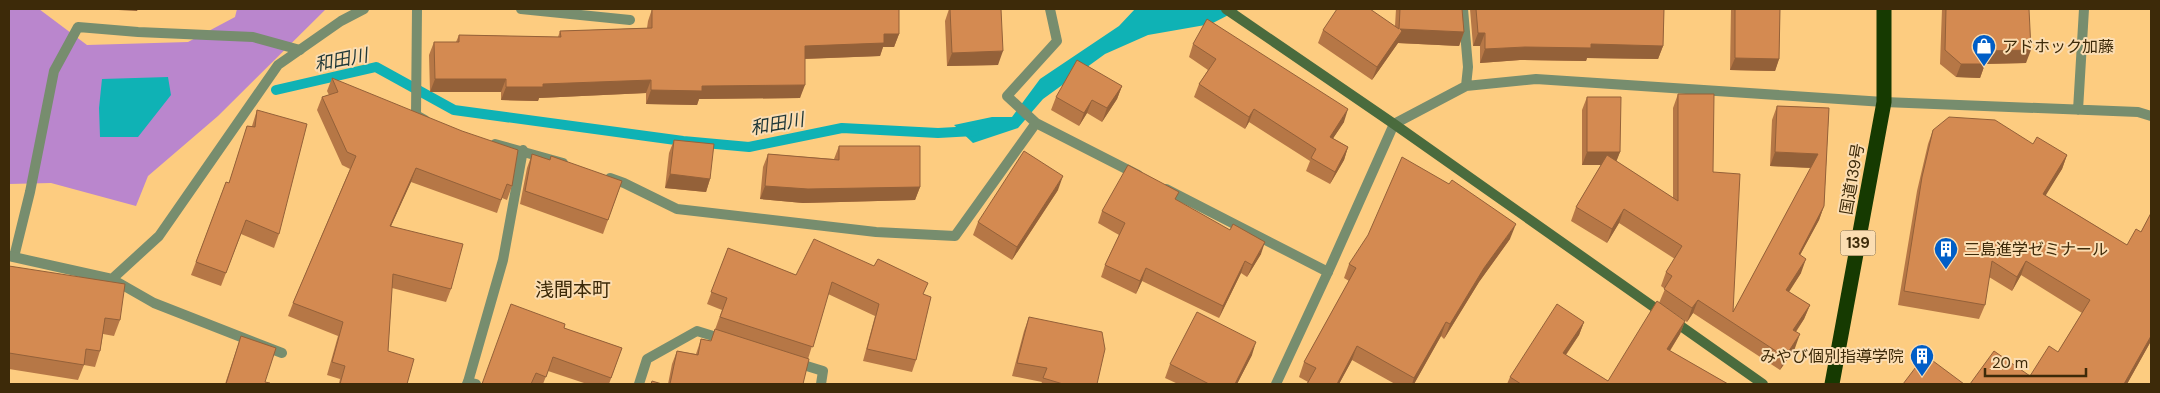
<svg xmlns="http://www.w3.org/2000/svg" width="2160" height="393" font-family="'DM Sans','Noto Sans JP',sans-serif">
	<rect width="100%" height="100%" fill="#fdcc80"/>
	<path fill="#ba86cd" d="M 9,9 L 39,9 L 87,45 L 188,42 L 235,17 L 237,9 L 326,9 L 218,116 L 148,176 L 136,206 L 51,183 L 9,184 Z"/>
	<path fill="#0fb2b5" d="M 1135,9 L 1240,9 L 1211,24 L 1148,35 L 1105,54 L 1043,99 L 1018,128 L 973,143 L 954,125 L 992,117 L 1012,117 L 1040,79 L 1119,26 Z
		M 168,77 L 171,95 L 138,137 L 100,137 L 99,108 L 102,79 Z"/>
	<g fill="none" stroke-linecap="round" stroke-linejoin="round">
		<path stroke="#0fb2b5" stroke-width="10" d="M 276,90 L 376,67 L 454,110 L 683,141 L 749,147 L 842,128 L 938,133 L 974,131"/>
		<path stroke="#778d6e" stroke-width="10" d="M 417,9 L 416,115 L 425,120
			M 521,9 L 630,20
			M 1050,9 L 1057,41 L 1007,96 L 1036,123 L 1138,175
			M 495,144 L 563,163
			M 610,178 L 624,183 L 677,209 L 876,232 L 955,236 L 1036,123
			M 1166,189 L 1328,272
			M 14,257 L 30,192 L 54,71 L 78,27 L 138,32 L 253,37 L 300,50
			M 468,382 L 503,260 L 523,150"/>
		<path stroke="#778d6e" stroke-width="10" d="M 1463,9 L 1468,67 L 1466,86
			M 2078,110 L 2084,9
			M 9,256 L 112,279 L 154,303 L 282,353
			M 112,279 L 159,236 L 278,65 L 341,21 L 364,9
			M 797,363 L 823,371 L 821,384
			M 467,384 L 468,382 L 476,384
			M 639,384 L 647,359 L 697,331 L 726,340
			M 1276,384 L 1328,272 L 1394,124 L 1466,86 L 1536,79 L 1884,102 L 2138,112 L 2151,116"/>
		<path stroke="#4a6b3d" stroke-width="10" d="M 1226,9 L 1394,124 L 1763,384"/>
		<path stroke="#163a01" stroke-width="15" d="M 1832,384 L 1884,102 L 1884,9"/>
	</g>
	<path fill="#b67746" d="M 652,9 L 899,9 L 899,34 L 894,47 L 883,47 L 880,56 L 805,59 L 800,98 L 699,99 L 697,105 L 646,104 L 646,93 L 539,98 L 538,101 L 501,100 L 501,92 L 430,92 L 429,55 L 434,42 L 456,42 L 459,35 L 558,37 L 560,31 L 647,28 L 648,21 Z
		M 949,9 L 1001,9 L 998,65 L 947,66 L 945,21 Z
		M 1396,9 L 1462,9 L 1464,32 L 1459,46 L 1398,43 L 1372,80 L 1318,43 L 1323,30 L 1395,26 Z
		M 1470,9 L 1664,9 L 1663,46 L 1658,59 L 1587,58 L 1586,61 L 1520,60 L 1480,63 L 1480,46 L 1473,46 Z
		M 1731,9 L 1780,9 L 1779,59 L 1775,71 L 1730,70 Z
		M 1942,9 L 2029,9 L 2026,63 L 1985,64 L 1980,78 L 1956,77 L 1940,64 Z
		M 1193,44 L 1344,122 L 1333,138 L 1348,147 L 1344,160 L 1330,184 L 1306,171 L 1310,161 L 1249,122 L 1245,129 L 1194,97 L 1199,84 L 1208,70 L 1189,57 Z
		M 332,78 L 512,186 L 507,200 L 502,198 L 497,213 L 411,182 L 391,226 L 451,289 L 446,302 L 392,288 L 388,351 L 407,384 L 339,384 L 340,379 L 327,375 L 338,336 L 288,316 L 293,303 L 350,169 L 342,165 L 317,110 L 322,97 L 329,95 L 327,91 Z
		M 1122,86 L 1117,99 L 1102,122 L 1087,113 L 1079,126 L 1051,110 L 1056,97 Z
		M 1678,94 L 1713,172 L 1733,312 L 1811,168 L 1770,166 L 1772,120 L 1777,106 L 1829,108 L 1824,206 L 1819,220 L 1800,255 L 1801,273 L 1789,292 L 1810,305 L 1804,319 L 1796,332 L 1795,348 L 1780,370 L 1693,313 L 1687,322 L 1659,303 L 1665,289 L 1661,286 L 1666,272 L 1675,259 L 1619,223 L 1607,243 L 1571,221 L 1576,207 L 1601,165 L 1582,165 L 1582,110 L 1587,97 L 1620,152 L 1616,161 L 1673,198 L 1673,108 Z
		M 257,110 L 279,234 L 274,248 L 241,234 L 221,286 L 191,275 L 226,182 L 229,183 L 247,126 L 252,126 Z
		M 1933,130 L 2033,144 L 2067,155 L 2062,169 L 2045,195 L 2127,245 L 2141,232 L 2151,213 L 2151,341 L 2127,384 L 1970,384 L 2030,376 L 2058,352 L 2082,313 L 2021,275 L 2012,291 L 1989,277 L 1985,305 L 1979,319 L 1898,305 L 1917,191 L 1928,144 Z
		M 674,140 L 710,179 L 706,192 L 665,188 L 669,153 Z
		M 839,146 L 920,187 L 915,200 L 803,203 L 760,199 L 763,167 L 768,154 L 834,159 Z
		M 532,154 L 622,181 L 603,234 L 520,204 L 527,168 Z
		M 1058,190 L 1012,260 L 973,235 L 978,222 Z
		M 1176,200 L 1261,254 L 1247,277 L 1241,273 L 1219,318 L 1142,281 L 1136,294 L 1101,277 L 1105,265 L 1119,235 L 1098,223 L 1102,211 Z
		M 1510,239 L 1479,282 L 1444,339 L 1441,336 L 1414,384 L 1395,384 L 1352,360 L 1339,384 L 1307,384 L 1308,382 L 1299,377 L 1304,362 L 1349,281 L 1344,278 L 1349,264 Z
		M 728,248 L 796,275 L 923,294 L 916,360 L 912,372 L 863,361 L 875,316 L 828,294 L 808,359 L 803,384 L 668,384 L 672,364 L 677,351 L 696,354 L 701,339 L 711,341 L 722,310 L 707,304 Z
		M 9,266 L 120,320 L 114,336 L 103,334 L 100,351 L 95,367 L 84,365 L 78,380 L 9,369 Z
		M 1029,317 L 1097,384 L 1041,384 L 1042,382 L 1012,376 L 1024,331 Z
		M 1685,321 L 1680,334 L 1670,351 L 1728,384 L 1507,384 L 1510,377 L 1584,322 L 1579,335 L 1566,355 L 1608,381 Z
		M 564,328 L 622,348 L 609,384 L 587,384 L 548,371 L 543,384 L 482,384 Z
		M 241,336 L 265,382 L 270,384 L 225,384 Z
		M 1252,355 L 1237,384 L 1178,384 L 1165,378 L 1170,364 Z"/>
	<path fill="#946139" d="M 100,9 L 138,9 L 137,11 Z
		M 1400,29 L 1464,32 L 1459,46 L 1398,43 L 1372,80 L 1377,67 Z
		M 1478,33 L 1485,33 L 1480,46 L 1473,46 Z
		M 884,34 L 899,34 L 894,47 L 883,47 L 880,56 L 800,59 L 805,46 Z
		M 1591,44 L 1663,46 L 1658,59 L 1587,58 L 1586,61 L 1520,60 L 1480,63 L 1485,49 Z
		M 2031,50 L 2026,63 L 1981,64 L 1986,51 Z
		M 1003,51 L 998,65 L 947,66 L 952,53 Z
		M 1735,58 L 1779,59 L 1775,71 L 1730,70 Z
		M 1961,64 L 1985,64 L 1980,78 L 1956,77 Z
		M 435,79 L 506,79 L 501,92 L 430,92 Z
		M 651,80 L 646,93 L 539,98 L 538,101 L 501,100 L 506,87 L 543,84 Z
		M 805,85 L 800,98 L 699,99 L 697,105 L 646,104 L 651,90 L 702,86 Z
		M 1122,86 L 1117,99 L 1102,122 L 1107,108 Z
		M 1092,100 L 1087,113 L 1079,126 L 1084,113 Z
		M 1254,109 L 1249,122 L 1245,129 L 1249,117 Z
		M 1348,109 L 1344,122 L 1326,149 L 1330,137 Z
		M 1348,147 L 1344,160 L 1330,184 L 1335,172 Z
		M 1587,152 L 1620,152 L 1615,165 L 1582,165 Z
		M 1775,152 L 1818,154 L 1813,168 L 1770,166 Z
		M 2067,155 L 2062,169 L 2038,208 L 2043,194 Z
		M 416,168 L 411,182 L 385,239 L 390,226 Z
		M 670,174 L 710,179 L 706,192 L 665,188 Z
		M 1063,176 L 1058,190 L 1012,260 L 1017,247 Z
		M 765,186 L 920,187 L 915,200 L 803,203 L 760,199 Z
		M 1824,206 L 1819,220 L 1793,268 L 1799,254 Z
		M 1624,209 L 1619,223 L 1607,243 L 1612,229 Z
		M 1516,224 L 1510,239 L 1479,282 L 1444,339 L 1450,324 L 1484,268 Z
		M 1265,242 L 1261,254 L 1247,277 L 1252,265 Z
		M 1806,259 L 1801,273 L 1781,304 L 1786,290 Z
		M 1245,261 L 1241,273 L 1219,318 L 1223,306 Z
		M 2026,261 L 2021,275 L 2012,291 L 2017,277 Z
		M 1146,268 L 1142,281 L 1136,294 L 1140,281 Z
		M 1698,300 L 1693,313 L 1687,322 L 1692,308 Z
		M 1810,305 L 1804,319 L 1788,343 L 1793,330 Z
		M 1685,321 L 1680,334 L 1662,363 L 1667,349 Z
		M 1446,322 L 1441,336 L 1414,384 L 1412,384 L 1414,378 Z
		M 1584,322 L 1579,335 L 1558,366 L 1563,353 Z
		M 1800,334 L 1795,348 L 1780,370 L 1785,357 Z
		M 2151,336 L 2151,341 L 2127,384 L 2124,384 Z
		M 1256,342 L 1252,355 L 1237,384 L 1235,384 Z
		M 1357,346 L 1352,360 L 1339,384 L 1337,384 Z"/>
	<path fill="#d48a51" stroke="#946139" d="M 652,9 L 899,9 L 899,34 L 884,34 L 884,43 L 805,46 L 805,85 L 702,86 L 702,91 L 651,90 L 651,80 L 543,84 L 543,87 L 506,87 L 506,79 L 435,79 L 434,42 L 459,42 L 459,35 L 561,37 L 560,31 L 652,28 Z
		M 950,9 L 1001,9 L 1003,51 L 952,53 Z
		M 1337,9 L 1370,9 L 1399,29 L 1400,9 L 1462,9 L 1464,32 L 1400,29 L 1402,31 L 1377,67 L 1323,30 Z
		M 1476,9 L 1664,9 L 1663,46 L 1591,44 L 1591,48 L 1525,47 L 1485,49 L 1485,33 L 1478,33 Z
		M 1735,9 L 1780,9 L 1779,59 L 1735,58 Z
		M 1946,9 L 2029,9 L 2031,50 L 1986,51 L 1985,64 L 1961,64 L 1945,50 Z
		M 1207,19 L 1348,109 L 1330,137 L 1348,147 L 1335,172 L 1311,158 L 1316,149 L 1254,109 L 1249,117 L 1199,84 L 1216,59 L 1193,44 Z
		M 1077,60 L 1122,86 L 1107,108 L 1092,100 L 1084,113 L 1056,97 Z
		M 332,78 L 462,131 L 518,150 L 512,186 L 507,184 L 501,200 L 416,168 L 390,226 L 463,244 L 451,289 L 393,274 L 388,351 L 414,359 L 407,384 L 340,384 L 345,366 L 332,362 L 343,322 L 293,303 L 356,156 L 347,152 L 322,97 L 338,92 Z
		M 1678,94 L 1714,94 L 1713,172 L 1740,174 L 1733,312 L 1818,154 L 1775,152 L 1777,106 L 1829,108 L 1824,206 L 1799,254 L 1806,259 L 1786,290 L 1810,305 L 1793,330 L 1800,334 L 1785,357 L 1698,300 L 1692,308 L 1664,289 L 1672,276 L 1666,272 L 1682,246 L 1624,209 L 1612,229 L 1576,207 L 1607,155 L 1678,201 Z
		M 1587,97 L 1621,97 L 1620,152 L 1587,152 Z
		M 257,110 L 307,124 L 279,234 L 246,220 L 226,273 L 196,262 L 226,182 L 229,183 L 247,126 L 255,127 Z
		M 1949,117 L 1995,120 L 2033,144 L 2037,137 L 2067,155 L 2043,194 L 2127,245 L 2136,229 L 2141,232 L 2151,213 L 2151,336 L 2124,384 L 1970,384 L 1994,351 L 2030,376 L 2049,346 L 2058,352 L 2090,300 L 2026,261 L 2017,277 L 1992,261 L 1985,305 L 1904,291 L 1922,177 L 1933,130 Z
		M 674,140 L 714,144 L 710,179 L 670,174 Z
		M 839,146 L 920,146 L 920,187 L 808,189 L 765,186 L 768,154 L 839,160 Z
		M 1024,151 L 1063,176 L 1017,247 L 978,222 Z
		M 532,154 L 550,160 L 551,156 L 622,181 L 608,220 L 525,191 Z
		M 1402,157 L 1449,184 L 1452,180 L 1516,224 L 1484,268 L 1450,324 L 1446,322 L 1414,378 L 1357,346 L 1337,384 L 1307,384 L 1316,368 L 1304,362 L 1356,268 L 1349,264 L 1368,235 Z
		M 1128,165 L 1179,192 L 1175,199 L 1230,230 L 1233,224 L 1265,242 L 1252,265 L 1245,261 L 1223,306 L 1146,268 L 1140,281 L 1105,265 L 1125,223 L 1102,211 Z
		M 814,239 L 874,266 L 878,259 L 928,283 L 923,294 L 931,297 L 916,360 L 867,349 L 879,304 L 832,282 L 813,347 L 720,317 L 727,298 L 711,292 L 728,248 L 796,275 Z
		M 9,266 L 125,284 L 120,320 L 105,318 L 100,351 L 86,349 L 84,365 L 9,353 Z
		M 1657,301 L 1685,321 L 1667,349 L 1728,384 L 1521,384 L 1510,377 L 1557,304 L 1584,322 L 1563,353 L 1608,381 Z
		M 511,304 L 565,324 L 564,328 L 622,348 L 611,378 L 553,357 L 546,377 L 536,373 L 531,384 L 482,384 Z
		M 1197,312 L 1256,342 L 1235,384 L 1209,384 L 1170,364 Z
		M 1029,317 L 1102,332 L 1105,349 L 1097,384 L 1063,384 L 1043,378 L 1047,368 L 1017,363 Z
		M 715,329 L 809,359 L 803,384 L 670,384 L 677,351 L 698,355 L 701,339 L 711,341 Z
		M 241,336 L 276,348 L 265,382 L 270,383 L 270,384 L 226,384 Z
		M 1925,355 L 1964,384 L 1903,384 Z
		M 652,381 L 662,384 L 651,384 Z"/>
	<defs>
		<g id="shop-pin" transform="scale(1.25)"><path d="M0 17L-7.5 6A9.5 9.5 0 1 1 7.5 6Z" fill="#005ec7" stroke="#fbddb2"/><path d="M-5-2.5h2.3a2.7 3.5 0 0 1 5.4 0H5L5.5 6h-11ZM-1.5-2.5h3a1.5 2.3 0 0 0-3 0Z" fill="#fff"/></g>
		<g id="building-pin" transform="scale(1.25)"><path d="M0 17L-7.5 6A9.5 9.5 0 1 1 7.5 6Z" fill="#005ec7" stroke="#fbddb2"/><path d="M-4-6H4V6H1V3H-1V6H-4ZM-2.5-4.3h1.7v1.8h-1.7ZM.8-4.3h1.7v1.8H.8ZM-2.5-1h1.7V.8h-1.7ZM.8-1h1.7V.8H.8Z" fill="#fff"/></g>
	</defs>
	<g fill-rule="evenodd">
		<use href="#shop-pin" x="1984" y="46"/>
		<use href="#building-pin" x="1946" y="249"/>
		<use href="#building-pin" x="1922" y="356"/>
	</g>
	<g text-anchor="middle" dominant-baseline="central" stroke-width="4" stroke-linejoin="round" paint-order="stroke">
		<rect fill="#fbddb2" stroke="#76603c" stroke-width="1" x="1840.5" y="230.5" width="35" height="25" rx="4"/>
		<g font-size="15" font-weight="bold" fill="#3d2a09">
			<text x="1858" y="243">139</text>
		</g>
		<g font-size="16" fill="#3d2a09" stroke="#fbddb2" text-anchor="start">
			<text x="2002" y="46">アドホック加藤</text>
			<text x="1964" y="249">三島進学ゼミナール</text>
			<text x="1904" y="356" text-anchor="end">みやび個別指導学院</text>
		</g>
		<g font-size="16" fill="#3d2a09" stroke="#fbddb2">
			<text transform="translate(1852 179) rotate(-80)">国道139号</text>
		</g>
		<g font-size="18" font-style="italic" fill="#1f3737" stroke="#fbddb2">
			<text transform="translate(341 60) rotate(-11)">和田川</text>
			<text transform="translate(777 124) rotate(-10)">和田川</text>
		</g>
		<g font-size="19" fill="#3d2a09" stroke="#fbddb2">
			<text x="573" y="289">浅間本町</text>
		</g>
	</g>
	<rect width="2160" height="393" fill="none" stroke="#3d2a09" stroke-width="20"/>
	<path d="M1985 368v8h101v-8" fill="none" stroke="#3d2a09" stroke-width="2.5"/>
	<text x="1992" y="368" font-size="15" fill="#3d2a09" stroke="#fbddb2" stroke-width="4" paint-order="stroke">20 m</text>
</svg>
